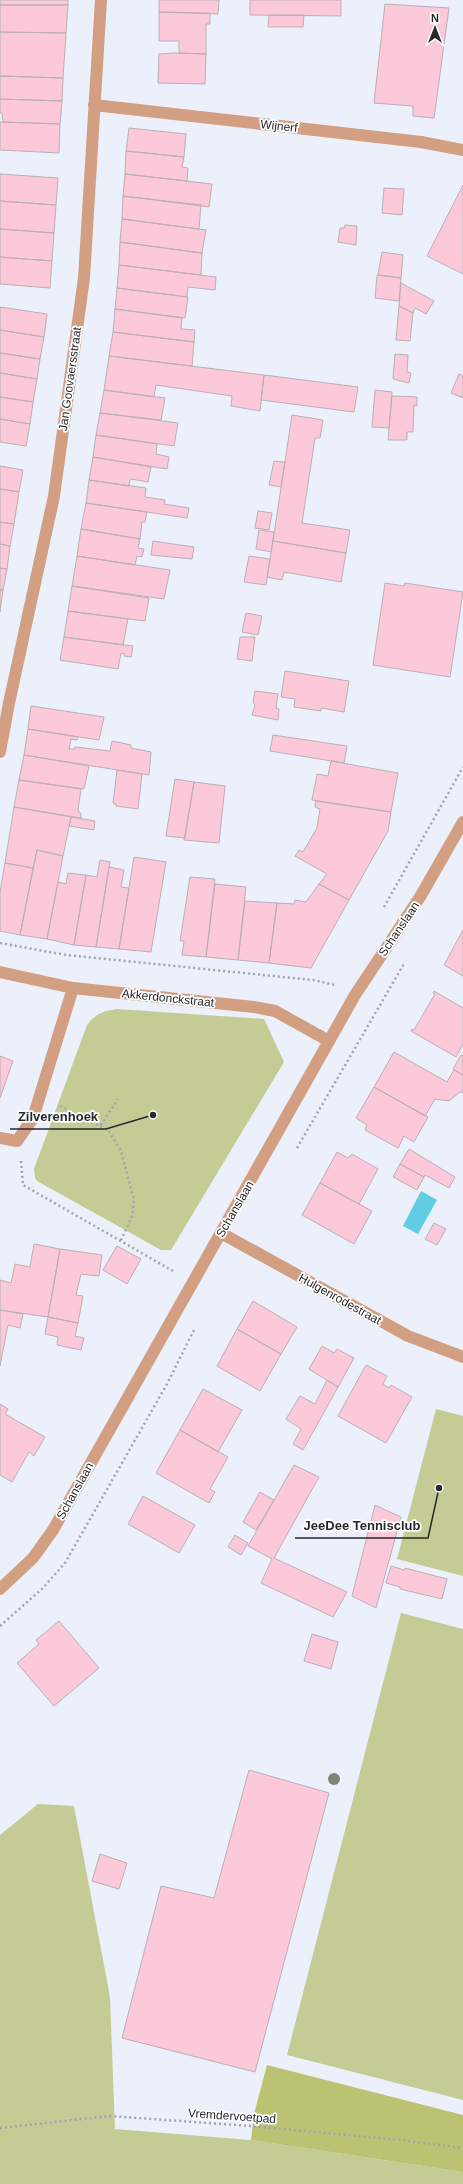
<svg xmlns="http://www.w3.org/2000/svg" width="463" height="2184" font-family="Helvetica,sans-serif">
	<rect width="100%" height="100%" fill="#ebf0fb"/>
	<path fill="#c5cb95" d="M 117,1009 L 264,1019 L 284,1062 L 171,1250 L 161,1250 L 37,1181 L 35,1178 L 34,1169 L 87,1025 C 96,1013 104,1011 117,1009 Z
		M 436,1409 L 463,1416 L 463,1576 L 397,1559 Z
		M 401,1613 L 463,1629 L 463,2100 L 287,2055 Z
		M 38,1804 L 74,1806 L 110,1997 L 115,2129 L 251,2140 L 463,2172 L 463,2184 L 0,2184 L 0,1835 Z"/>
	<path fill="#bbc373" d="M 267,2065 L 463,2115 L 463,2172 L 251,2140 L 254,2114 Z"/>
	<path fill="#60cde2" d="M 421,1191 L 437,1200 L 418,1234 L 403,1226 Z"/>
	<path fill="#fcc9da" stroke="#bcafb4" d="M 0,0 L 68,0 L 68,5 L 0,5 Z
		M 159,0 L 219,0 L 218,14 L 159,12 Z
		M 250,0 L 341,0 L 341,16 L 250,15 Z
		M 385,4 L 449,8 L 434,118 L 413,116 L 413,106 L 374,103 Z
		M 0,5 L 68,5 L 66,33 L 0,32 Z
		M 159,12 L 210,13 L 210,24 L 206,24 L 206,54 L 179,53 L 179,41 L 159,41 Z
		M 269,15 L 304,15 L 303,27 L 268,27 Z
		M 0,32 L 66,33 L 63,78 L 0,76 Z
		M 174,53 L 206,54 L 205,84 L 158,83 L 159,54 Z
		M 0,76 L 63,78 L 62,101 L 0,99 Z
		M 0,99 L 62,101 L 60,124 L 3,122 L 2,113 L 0,113 Z
		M 0,122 L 60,124 L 59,153 L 0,150 Z
		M 129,128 L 186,134 L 184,157 L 126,151 Z
		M 126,151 L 184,157 L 182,167 L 188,168 L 187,181 L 125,174 Z
		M 0,174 L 58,178 L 56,205 L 0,201 Z
		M 125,174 L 212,184 L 209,207 L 123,196 Z
		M 463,185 L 463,274 L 427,256 Z
		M 384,188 L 404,189 L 402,215 L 382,213 Z
		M 123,196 L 201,205 L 199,229 L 122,219 Z
		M 0,201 L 56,205 L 54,233 L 0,229 Z
		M 122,219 L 206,230 L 202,253 L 120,242 Z
		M 345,225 L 357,226 L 356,245 L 338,242 L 340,228 L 344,228 Z
		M 0,229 L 54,233 L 52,261 L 0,257 Z
		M 120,242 L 202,253 L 201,275 L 119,265 Z
		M 382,252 L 403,255 L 401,278 L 378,275 Z
		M 0,257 L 52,261 L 50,288 L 0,284 Z
		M 119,265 L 216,277 L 215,290 L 188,287 L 187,297 L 117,288 Z
		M 377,275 L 401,278 L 399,301 L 375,298 Z
		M 401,283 L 434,301 L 426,314 L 415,308 L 413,313 L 399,306 Z
		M 117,288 L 188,297 L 185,318 L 115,309 Z
		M 399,306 L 413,313 L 410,341 L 396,340 Z
		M 0,307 L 47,314 L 44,337 L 0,330 Z
		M 115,309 L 182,318 L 181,329 L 195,330 L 194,342 L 113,332 Z
		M 0,330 L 44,337 L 40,359 L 0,353 Z
		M 113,332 L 194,342 L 192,366 L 109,356 Z
		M 0,353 L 40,359 L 37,379 L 0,373 Z
		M 395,354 L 408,355 L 407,372 L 411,373 L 409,383 L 393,379 Z
		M 109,356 L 264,375 L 260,411 L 231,406 L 232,396 L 156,385 L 154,397 L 104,390 Z
		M 0,373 L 37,379 L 33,402 L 0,397 Z
		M 459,374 L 463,376 L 463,398 L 451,393 Z
		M 264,375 L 358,387 L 354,412 L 261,400 Z
		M 104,390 L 165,398 L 161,420 L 100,413 Z
		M 375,390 L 392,392 L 389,428 L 372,427 Z
		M 392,396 L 417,397 L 417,406 L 414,405 L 413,432 L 407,432 L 407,440 L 388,440 Z
		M 0,397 L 33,402 L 30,424 L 0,419 Z
		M 100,413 L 178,423 L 174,446 L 96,435 Z
		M 292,415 L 323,420 L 320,438 L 315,438 L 302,523 L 350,530 L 346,553 L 273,541 Z
		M 0,419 L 30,424 L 26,446 L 0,442 Z
		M 96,435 L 157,444 L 156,454 L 169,457 L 167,469 L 93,457 Z
		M 93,457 L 151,467 L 148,482 L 130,479 L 129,486 L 89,480 Z
		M 274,461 L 285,462 L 281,487 L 269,485 Z
		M 0,466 L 23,470 L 19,492 L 0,489 Z
		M 89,480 L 146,488 L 145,497 L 165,500 L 164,504 L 189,508 L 187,518 L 86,503 Z
		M 0,489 L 19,492 L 14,524 L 0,522 Z
		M 86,503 L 147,512 L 145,522 L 142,522 L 140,539 L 81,529 Z
		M 258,511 L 272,513 L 269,530 L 255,528 Z
		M 0,522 L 14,524 L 10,546 L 0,544 Z
		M 81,529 L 140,539 L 138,548 L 144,549 L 142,557 L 137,556 L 135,565 L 77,556 Z
		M 259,530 L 274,532 L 271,552 L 256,549 Z
		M 153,541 L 194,547 L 192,559 L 151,555 Z
		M 273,541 L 346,553 L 341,582 L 284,572 L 282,580 L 267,577 Z
		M 0,544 L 10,546 L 7,569 L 0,568 Z
		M 77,556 L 170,570 L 164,599 L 72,586 Z
		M 249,556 L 270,559 L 266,585 L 244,582 Z
		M 0,568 L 7,569 L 3,590 L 0,590 Z
		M 385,583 L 404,586 L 405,583 L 463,592 L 450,677 L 373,665 Z
		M 72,586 L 149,598 L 145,621 L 68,611 Z
		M 0,590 L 3,590 L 0,612 Z
		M 68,611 L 128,619 L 123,645 L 64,637 Z
		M 246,613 L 262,616 L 258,635 L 242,632 Z
		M 64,637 L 133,646 L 131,657 L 124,656 L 125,654 L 121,653 L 118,669 L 60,660 Z
		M 240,637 L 255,637 L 252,661 L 237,659 Z
		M 285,671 L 349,681 L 344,712 L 321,708 L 321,711 L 294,707 L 295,699 L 281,697 Z
		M 255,691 L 278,694 L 276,708 L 279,709 L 278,720 L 252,715 L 255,705 L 253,702 Z
		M 31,706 L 104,717 L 99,740 L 28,729 Z
		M 28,729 L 78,737 L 77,740 L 71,739 L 69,749 L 75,749 L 75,747 L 110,751 L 112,741 L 131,745 L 131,748 L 151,752 L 149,775 L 24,755 Z
		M 273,735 L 347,746 L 344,763 L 270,751 Z
		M 24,755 L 89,766 L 84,789 L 19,780 Z
		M 331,761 L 398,773 L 391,812 L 312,800 L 317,774 L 328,776 Z
		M 117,770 L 142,774 L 138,809 L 116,806 L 116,804 L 113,803 Z
		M 175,779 L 194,782 L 185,838 L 166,836 Z
		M 19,780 L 81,789 L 78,810 L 81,814 L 81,818 L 14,807 Z
		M 194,782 L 225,786 L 219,843 L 184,840 Z
		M 316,801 L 391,812 L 388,831 L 349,900 L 319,884 L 327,874 L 295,856 L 299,850 L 303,852 L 317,828 L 320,809 L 315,807 Z
		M 14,807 L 71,817 L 63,856 L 37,850 L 33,868 L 5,863 Z
		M 71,817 L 95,821 L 94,830 L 69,826 Z
		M 37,850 L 63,856 L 47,939 L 20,935 Z
		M 134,857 L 166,862 L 151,952 L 119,949 Z
		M 100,860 L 110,862 L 96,947 L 74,945 L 86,875 L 97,877 Z
		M 5,863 L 33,868 L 20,935 L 0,931 L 0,892 Z
		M 109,867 L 124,870 L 121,887 L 129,888 L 119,949 L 96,947 Z
		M 68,873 L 86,875 L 74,945 L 47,939 L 58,882 L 66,884 Z
		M 190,877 L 215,879 L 206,957 L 182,955 L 184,941 L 180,941 Z
		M 215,884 L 246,887 L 238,960 L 206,957 Z
		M 319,884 L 349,900 L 311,968 L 269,963 L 277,903 L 294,904 L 295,900 L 306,902 Z
		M 245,901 L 277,903 L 269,963 L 238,960 Z
		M 463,930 L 463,976 L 444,965 Z
		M 434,991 L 463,1008 L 463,1044 L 456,1057 L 411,1031 L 412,1029 L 414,1030 L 435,994 L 433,993 Z
		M 394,1052 L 447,1082 L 454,1070 L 463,1075 L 463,1093 L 460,1092 L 449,1101 L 435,1099 L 425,1116 L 374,1087 Z
		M 461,1055 L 463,1056 L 463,1075 L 453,1069 Z
		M 0,1056 L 13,1061 L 0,1098 Z
		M 374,1087 L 428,1117 L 414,1142 L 404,1136 L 398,1148 L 365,1130 L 367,1125 L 356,1118 Z
		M 409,1149 L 455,1177 L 449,1188 L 425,1175 L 424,1177 L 400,1164 Z
		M 337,1152 L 348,1158 L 352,1154 L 378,1169 L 359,1204 L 320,1183 Z
		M 400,1164 L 424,1177 L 417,1190 L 393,1177 Z
		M 320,1183 L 372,1211 L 354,1244 L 302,1215 Z
		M 434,1223 L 446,1229 L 437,1245 L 425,1239 Z
		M 34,1244 L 60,1249 L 48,1317 L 0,1310 L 0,1280 L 11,1283 L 15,1264 L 30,1267 Z
		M 117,1246 L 141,1259 L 127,1284 L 103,1270 Z
		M 60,1249 L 102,1255 L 99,1276 L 81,1274 L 76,1295 L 83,1296 L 78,1323 L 48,1317 Z
		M 253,1301 L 297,1327 L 281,1354 L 237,1329 Z
		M 0,1310 L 23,1314 L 20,1328 L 8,1325 L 0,1366 Z
		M 48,1317 L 78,1323 L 75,1336 L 84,1338 L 81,1350 L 57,1345 L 58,1337 L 45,1334 Z
		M 237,1329 L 281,1354 L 260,1391 L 217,1366 Z
		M 322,1346 L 334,1353 L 337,1349 L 354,1358 L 338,1387 L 309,1369 Z
		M 366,1365 L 387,1376 L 383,1384 L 389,1388 L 391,1385 L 412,1397 L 386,1443 L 338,1416 Z
		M 327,1380 L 338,1387 L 303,1450 L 293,1444 L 301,1429 L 286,1419 L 300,1396 L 315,1404 Z
		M 203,1389 L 242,1410 L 218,1452 L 180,1430 Z
		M 0,1404 L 8,1409 L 5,1414 L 45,1437 L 34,1456 L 29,1452 L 12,1482 L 0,1475 Z
		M 180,1430 L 228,1457 L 210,1489 L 215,1492 L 209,1503 L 156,1473 Z
		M 294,1465 L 319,1477 L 274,1558 L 347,1592 L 333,1617 L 261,1583 L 272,1559 L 248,1546 Z
		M 260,1492 L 274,1500 L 256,1530 L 243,1522 Z
		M 143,1496 L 195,1525 L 179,1553 L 128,1524 Z
		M 375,1505 L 401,1517 L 376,1608 L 352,1596 Z
		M 235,1535 L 248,1543 L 241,1555 L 228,1547 Z
		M 391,1566 L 404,1570 L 405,1568 L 447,1579 L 442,1599 L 400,1589 L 400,1587 L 386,1583 Z
		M 59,1621 L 99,1668 L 54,1706 L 17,1663 L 39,1644 L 36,1640 Z
		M 312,1634 L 338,1642 L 331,1669 L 304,1661 Z
		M 249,1770 L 329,1793 L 255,2072 L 122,2038 L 161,1886 L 214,1898 Z
		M 100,1854 L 127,1863 L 119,1889 L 92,1881 Z"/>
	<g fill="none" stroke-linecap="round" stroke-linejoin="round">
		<path stroke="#a1a4ad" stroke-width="2.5" stroke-dasharray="2 3" stroke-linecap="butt" d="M 384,907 L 463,767
			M 0,943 L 66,955 L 313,980 L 335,985
			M 60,1106 L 108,1130 L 121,1151 L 134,1200 L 132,1216 L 121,1240
			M 101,1125 L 118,1099
			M 297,1148 L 405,962
			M 21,1161 L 23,1185 L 173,1271
			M 0,1626 L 43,1588 L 65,1563 L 167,1384 L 194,1330
			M 0,2128 L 109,2116 L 251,2126 L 401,2140 L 463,2148"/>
		<path stroke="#d29f82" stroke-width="12" d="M 421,142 L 463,150"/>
		<path stroke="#d29f82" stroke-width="12" d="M 94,105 L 421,142
			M 0,752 L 9,703 L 54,496 L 84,278 L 101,0
			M 0,972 L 73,988 L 254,1007 L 275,1011 L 329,1041
			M 0,1138 L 17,1141 L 33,1118 L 73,988
			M 221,1233 L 408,1336 L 463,1357"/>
		<path stroke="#d29f82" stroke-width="12" d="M 0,1589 L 33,1558 L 53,1530 L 355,995 L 420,897 L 463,822"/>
	</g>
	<circle fill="#808475" cx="334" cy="1779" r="6"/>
	<g text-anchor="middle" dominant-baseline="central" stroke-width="3.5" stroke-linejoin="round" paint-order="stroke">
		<g font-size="12" fill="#27292d" stroke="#fff">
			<text transform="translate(279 126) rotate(6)">Wijnerf</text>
			<text transform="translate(70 379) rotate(-82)">Jan Goovaersstraat</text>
			<text transform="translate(399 929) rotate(-56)">Schanslaan</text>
			<text transform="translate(168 998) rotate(6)">Akkerdonckstraat</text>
			<text transform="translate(235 1209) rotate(-60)">Schanslaan</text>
			<text transform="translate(340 1299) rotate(29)">Hulgenrodestraat</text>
			<text transform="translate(75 1491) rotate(-61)">Schanslaan</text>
			<text transform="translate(232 2116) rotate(4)">Vremdervoetpad</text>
		</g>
	</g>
	<path fill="none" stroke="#27292d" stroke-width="1.5" d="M153 1115L106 1129H10M439 1488L428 1538H295"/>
	<g fill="#27292d" stroke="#fff" stroke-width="1.5">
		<circle cx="153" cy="1115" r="4"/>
		<circle cx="439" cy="1488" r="4"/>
	</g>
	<g font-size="13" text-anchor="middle" font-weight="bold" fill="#27292d" stroke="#fff" stroke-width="3.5" stroke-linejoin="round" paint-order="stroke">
		<text x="58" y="1121">Zilverenhoek</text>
		<text x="362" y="1530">JeeDee Tennisclub</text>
	</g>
	<g transform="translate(435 28)" stroke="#ffffff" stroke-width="3" paint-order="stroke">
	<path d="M0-3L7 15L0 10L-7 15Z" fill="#27292d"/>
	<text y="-6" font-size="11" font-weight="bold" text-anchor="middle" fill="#27292d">N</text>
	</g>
</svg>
